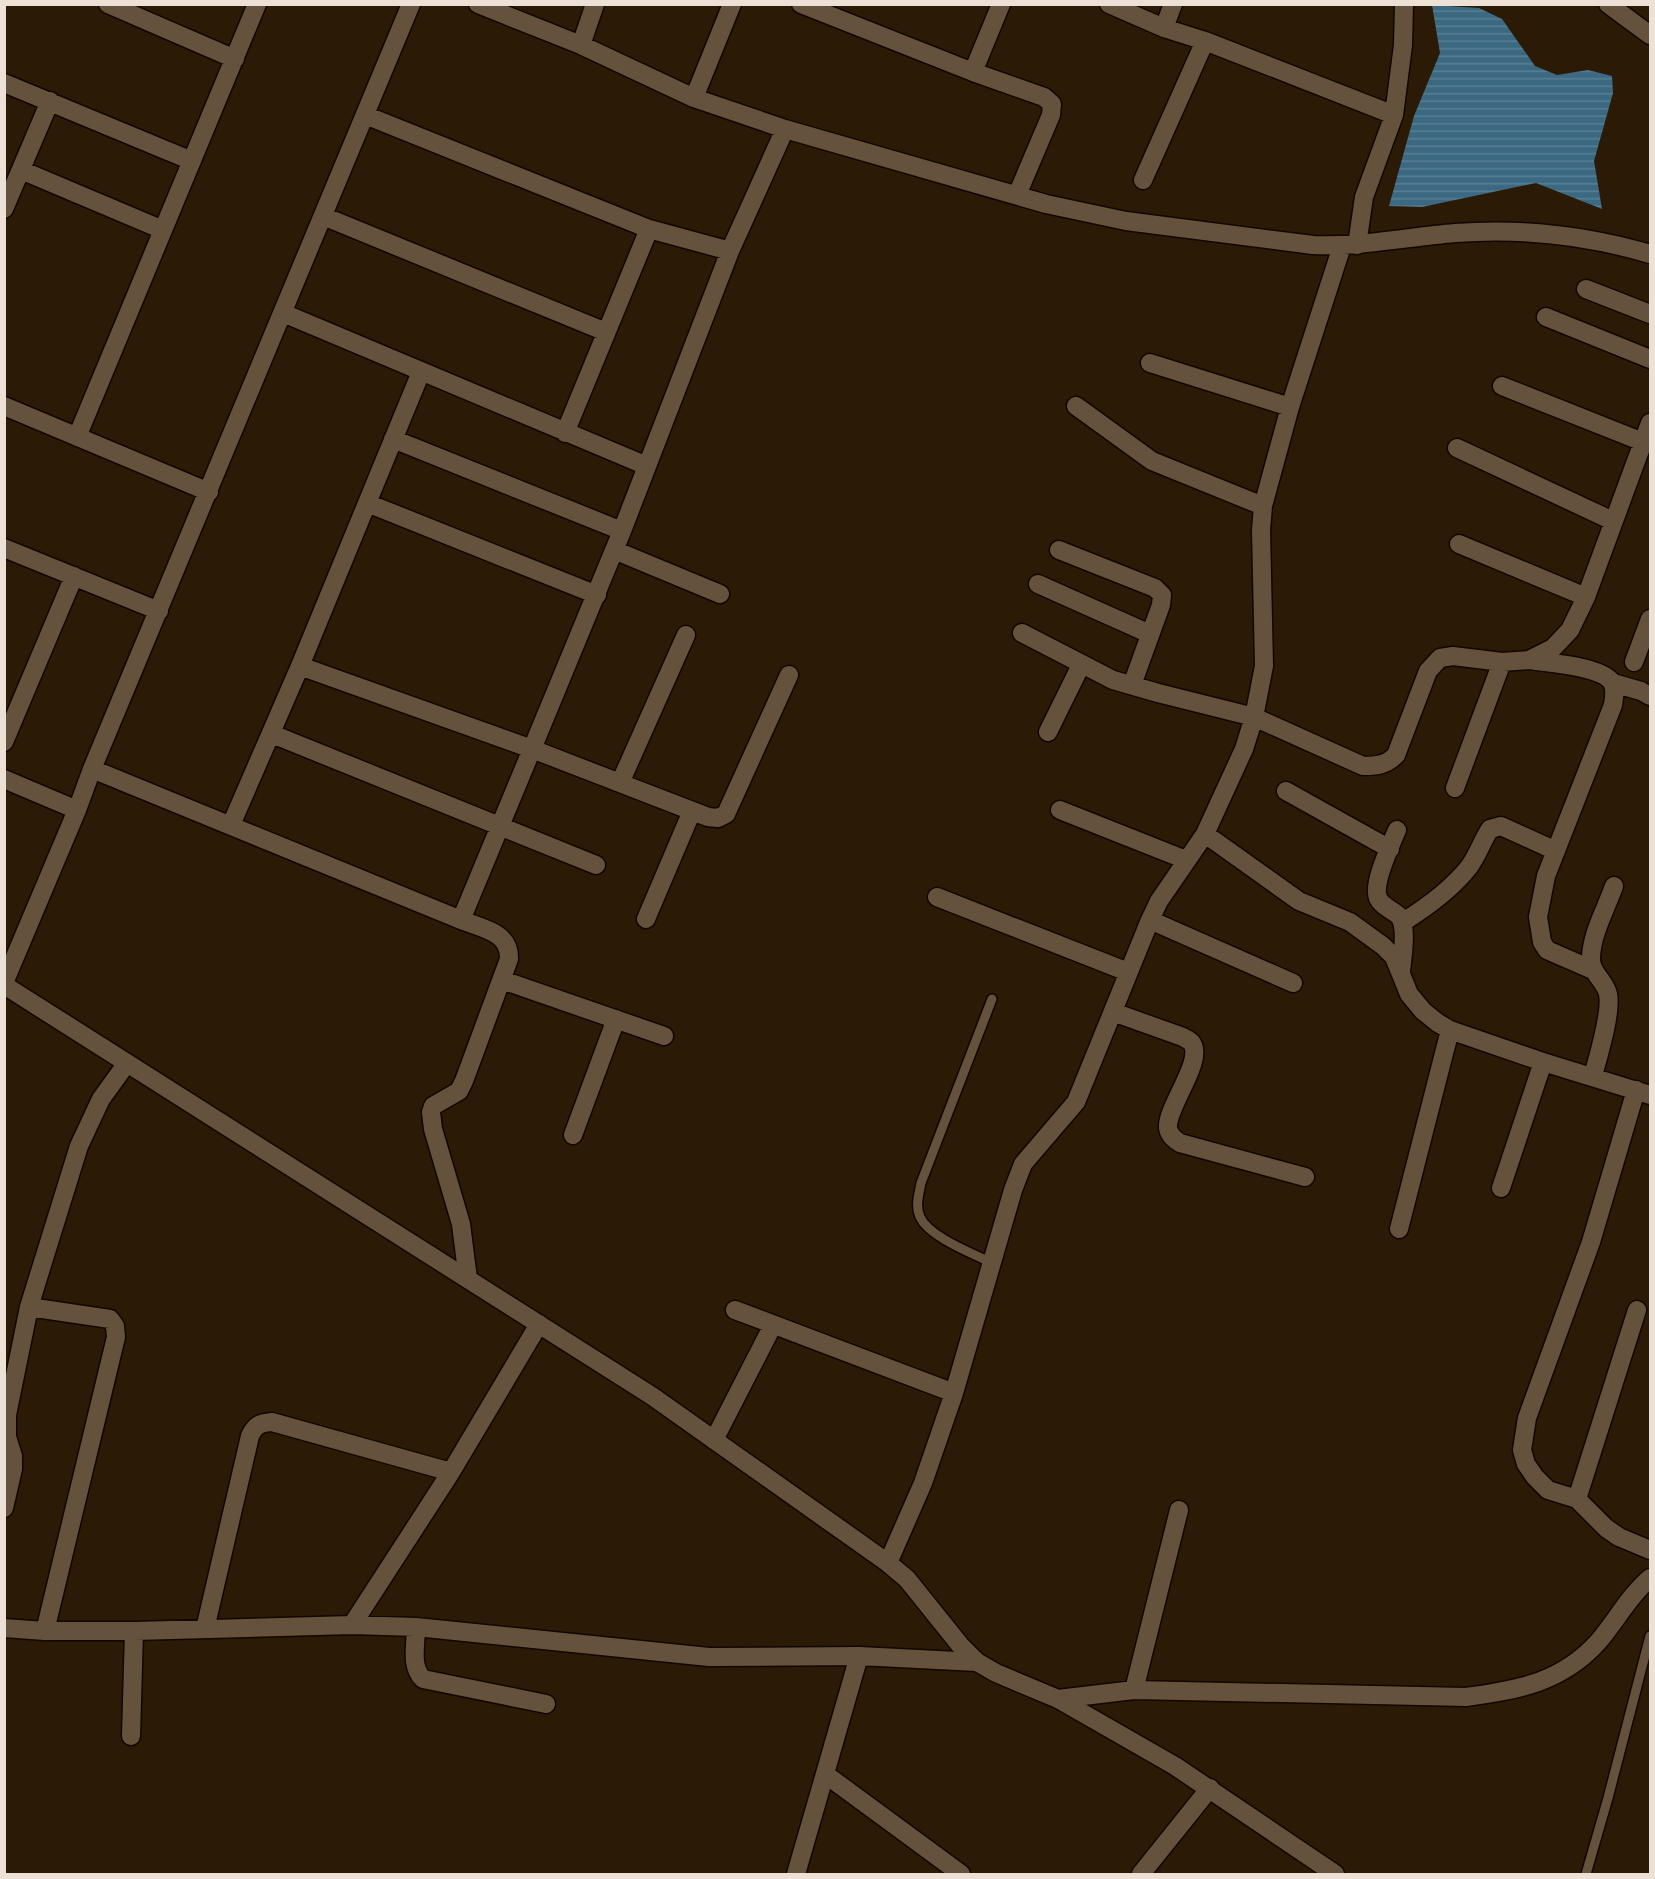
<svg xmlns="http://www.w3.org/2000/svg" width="1655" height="1879" font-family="Ubuntu,sans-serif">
	<defs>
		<pattern id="water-rules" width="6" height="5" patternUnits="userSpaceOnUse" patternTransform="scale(1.5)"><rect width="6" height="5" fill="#3c6982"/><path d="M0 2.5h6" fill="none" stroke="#587e93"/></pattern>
	</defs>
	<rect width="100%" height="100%" fill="#2b1b06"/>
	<path fill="url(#water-rules)" d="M 1432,5 L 1479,8 L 1502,19 L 1535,66 L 1557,75 L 1588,70 L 1612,76 L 1613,93 L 1594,161 L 1602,209 L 1536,183 L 1422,207 L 1389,206 L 1414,116 L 1440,53 Z"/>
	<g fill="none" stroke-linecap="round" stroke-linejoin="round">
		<g stroke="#130600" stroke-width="12">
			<path id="lane" d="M 992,999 L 921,1183 C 919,1194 915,1206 920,1217 C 929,1237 972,1253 992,1263
				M 1586,1874 L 1608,1798 L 1650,1636"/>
		</g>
		<g stroke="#130600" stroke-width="21">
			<path id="street" d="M 108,4 L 235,59
				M 478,4 L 581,45 L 694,98 L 785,129 L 1046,204 L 1126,221 L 1313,245 C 1361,247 1407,237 1455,233 C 1522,228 1586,235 1650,254
				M 801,4 L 973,72 L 1044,97 L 1052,104 L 1051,115 L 1017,195
				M 1109,4 L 1164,28 L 1205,41 L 1394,115
				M 1608,4 L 1650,35
				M 1164,28 L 1173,4
				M 581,45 L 595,4
				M 973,72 L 1001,4
				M 4,83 L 192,161
				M 694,98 L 732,4
				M 365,115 L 649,229 L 730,251
				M 785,129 L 730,251 L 622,531 L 532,749 L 708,817 L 718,818 L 726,814 L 789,675
				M 21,170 L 163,230
				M 1143,180 L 1205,41
				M 4,209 L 50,101
				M 323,216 L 606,332
				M 1357,245 L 1364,197 L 1394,115 L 1403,45 L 1404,4
				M 1586,289 L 1650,314
				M 283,313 L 647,466
				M 1546,317 L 1650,359
				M 1150,363 L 1290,407
				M 1502,386 L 1643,442
				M 4,406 L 209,492
				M 1076,406 L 1152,461 L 1263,506
				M 565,433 L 649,229
				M 77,437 L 257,4
				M 393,439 L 622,531
				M 1457,448 L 1613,521
				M 367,503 L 597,595
				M 1459,544 L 1586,597
				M 4,548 L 159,611
				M 614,550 L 720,594
				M 1059,550 L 1155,588 L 1162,595 L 1161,605 L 1132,685
				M 1038,584 L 1150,634
				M 1022,633 L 1113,680 L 1158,693 L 1254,717 L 1363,766 C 1377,766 1386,765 1396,755 L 1428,671 L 1440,658 L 1453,656 L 1502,662 L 1529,660 L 1553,648 L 1570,630 L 1586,597 L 1650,423
				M 1530,660 C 1549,663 1600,666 1612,682 C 1616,689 1614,698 1613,705 L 1546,876 L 1538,917 L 1542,942 L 1547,950 L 1593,970
				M 1634,662 L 1650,619
				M 1613,683 L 1641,691 L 1650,696
				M 1048,732 L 1081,665
				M 272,734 L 596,865
				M 4,742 L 74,576
				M 92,769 L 461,920 L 532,749 L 300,666
				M 4,779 L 77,810
				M 620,783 L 686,635
				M 1455,788 L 1502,662
				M 1286,791 L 1390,849
				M 1060,810 L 1186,860
				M 231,825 L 300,666 L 421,372
				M 1397,830 C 1391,845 1372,883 1378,898 C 1382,907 1393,910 1399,916 C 1408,927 1402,959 1401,972
				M 1205,834 L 1299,901 L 1350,922 L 1383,946 L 1394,957 L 1409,994 L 1423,1011 L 1438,1023 L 1450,1030 L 1543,1062 L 1650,1095
				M 937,897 L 1128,972
				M 646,919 L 692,811
				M 461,920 C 483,929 510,932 509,959 L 464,1081 L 459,1091 L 433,1106 L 431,1112 L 433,1129 L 461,1224 L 468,1279
				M 1150,920 L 1293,983
				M 1403,922 C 1427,907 1451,890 1469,867 C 1478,855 1482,841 1490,829 L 1501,826 L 1556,851
				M 502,980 L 664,1036
				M 4,983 L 77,810 L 92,769 L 411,4
				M 1113,1012 L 1183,1037 C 1186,1039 1189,1040 1191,1042 C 1206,1059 1166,1107 1168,1128 C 1169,1135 1174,1139 1180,1143 L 1305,1177
				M 1593,1076 C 1598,1057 1612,1012 1608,994 C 1605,980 1590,973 1591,957 C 1592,933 1606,909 1614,886
				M 1636,1090 L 1591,1242 L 1527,1418 L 1522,1450 L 1526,1464 L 1535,1477 L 1548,1490 L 1577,1499 L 1606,1528 L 1619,1537 L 1650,1550
				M 573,1135 L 616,1019
				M 1501,1188 L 1543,1062
				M 1399,1229 L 1450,1030
				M 29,1307 L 110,1319 L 115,1326 L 116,1337 L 45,1631
				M 735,1310 L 954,1393
				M 714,1440 L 773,1325
				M 1577,1499 L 1637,1310
				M 4,1508 L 13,1469 L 13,1456 L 7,1437 L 7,1415 L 29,1307 L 79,1146 L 101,1099 L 127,1063
				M 888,1563 L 923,1483 L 954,1393 L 1013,1190 L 1023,1164 L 1076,1102 L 1150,920 L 1159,901 L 1205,834 L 1244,749 L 1254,717 L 1264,666 L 1261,530 L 1263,506 L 1290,407 L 1342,246
				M 352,1625 L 451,1472 L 539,1324
				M 416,1627 C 416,1645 410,1666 423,1679 L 546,1704
				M 4,1628 L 45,1631 L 134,1631 L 352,1625 L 416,1627 L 709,1657 L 859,1656 L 977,1662
				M 205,1629 L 250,1436 C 255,1425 260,1423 272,1422 L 451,1472
				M 1134,1690 L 1179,1510
				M 1058,1699 L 1134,1690 L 1466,1697 C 1517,1690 1561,1683 1598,1642 C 1616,1621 1629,1596 1650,1578
				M 131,1736 L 134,1631
				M 825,1774 L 961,1874
				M 796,1874 L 859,1656
				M 1141,1874 L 1210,1788"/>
		</g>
		<g stroke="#130600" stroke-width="21">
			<path id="secondary" d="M 4,985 L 652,1396 L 888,1563 L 907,1579 L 960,1645 L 977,1662 L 996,1673 L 1058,1699 L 1175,1766 L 1335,1874"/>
		</g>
		<use href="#lane" stroke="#64523c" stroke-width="9"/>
		<use href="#street" stroke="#64523c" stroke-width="18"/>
		<use href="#secondary" stroke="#64523c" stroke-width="18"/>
	</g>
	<rect width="1655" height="1879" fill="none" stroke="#ece1d4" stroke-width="12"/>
</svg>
